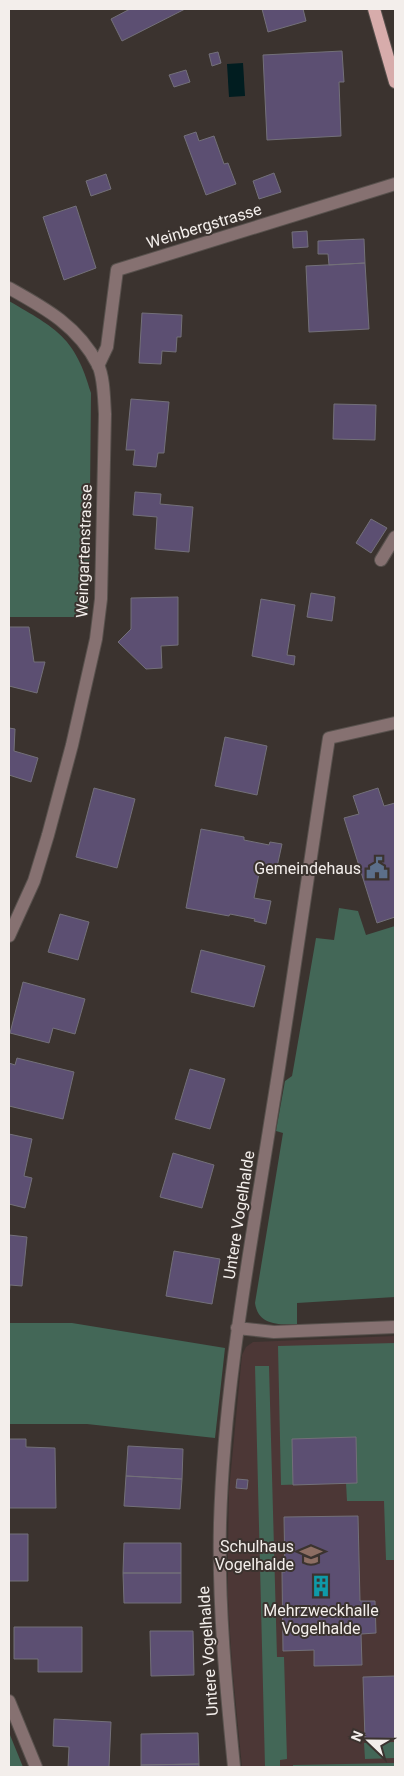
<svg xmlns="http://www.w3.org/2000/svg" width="404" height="1776" font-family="Roboto,sans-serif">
	<rect width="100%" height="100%" fill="#3b332f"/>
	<path fill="#4c3736" d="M 395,1336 L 395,1767 L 242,1767 L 232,1665 L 228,1598 L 228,1551 L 229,1491 L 242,1355 L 246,1347 L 253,1342 Z"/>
	<path fill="#436757" d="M 9,301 C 57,329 75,337 91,393 L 89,602 L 87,617 L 9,617 Z
		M 339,908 L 358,911 L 366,935 L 395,926 L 395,1297 L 297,1303 L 297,1324 C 278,1325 258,1325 255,1303 L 283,1133 L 276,1131 L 285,1081 L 292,1076 L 294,1065 L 316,938 L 334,940 Z
		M 9,1323 L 72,1323 L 225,1348 L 215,1438 L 87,1424 L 9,1424 Z
		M 395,1343 L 395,1560 L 386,1560 L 384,1501 L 347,1501 L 346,1483 L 281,1485 L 278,1346 Z
		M 255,1366 L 269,1366 L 277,1657 L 284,1657 L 287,1759 L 280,1760 L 280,1767 L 265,1767 Z
		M 9,1733 L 10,1735 L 23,1767 L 9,1767 Z
		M 395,1742 L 395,1758 L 365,1759 L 364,1743 Z
		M 395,1763 L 395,1767 L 293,1767 L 293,1765 Z"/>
	<path fill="#011d20" d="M 243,63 L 245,96 L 229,97 L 227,64 Z"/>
	<path fill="#5c4f72" stroke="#737079" d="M 130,9 L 185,9 L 122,41 L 111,19 Z
		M 262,9 L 303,9 L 306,21 L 268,32 Z
		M 342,51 L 344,82 L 339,82 L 341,136 L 267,140 L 263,55 Z
		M 218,52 L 221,63 L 212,66 L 209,54 Z
		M 186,70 L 190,82 L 174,87 L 169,75 Z
		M 196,132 L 199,141 L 214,136 L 224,164 L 228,163 L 236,184 L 206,195 L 184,136 Z
		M 274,173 L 281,192 L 259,199 L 253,181 Z
		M 106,174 L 111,189 L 91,196 L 86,181 Z
		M 76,206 L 96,268 L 64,280 L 43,217 Z
		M 307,231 L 308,247 L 293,248 L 292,232 Z
		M 364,239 L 365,263 L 329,265 L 328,254 L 318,254 L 318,241 Z
		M 365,263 L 369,329 L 309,332 L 306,266 Z
		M 142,313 L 182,315 L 181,337 L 177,337 L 176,352 L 162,351 L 161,364 L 139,363 Z
		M 131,399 L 169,402 L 164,453 L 158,453 L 156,467 L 133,465 L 135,450 L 126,450 Z
		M 334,404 L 376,405 L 375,440 L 333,439 Z
		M 135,492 L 161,494 L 160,504 L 193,507 L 189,552 L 155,549 L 157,517 L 133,515 Z
		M 371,519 L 387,528 L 371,553 L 356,543 Z
		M 311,593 L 335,597 L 332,621 L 307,617 Z
		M 178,597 L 178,645 L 161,646 L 162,668 L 146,669 L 118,642 L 131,629 L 131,598 Z
		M 261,599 L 295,605 L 287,655 L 295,656 L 294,665 L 252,656 Z
		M 9,627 L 29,627 L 34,662 L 45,662 L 37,693 L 9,686 Z
		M 9,728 L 15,729 L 14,751 L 38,758 L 31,782 L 9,775 Z
		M 225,737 L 267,746 L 257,795 L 215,786 Z
		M 94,788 L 135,799 L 117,868 L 76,857 Z
		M 378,788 L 384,806 L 395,803 L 395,917 L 377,923 L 344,818 L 359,814 L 353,796 Z
		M 201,829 L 244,837 L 244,840 L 269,845 L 270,842 L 282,844 L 277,867 L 261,864 L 254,898 L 271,901 L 266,924 L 254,921 L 255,919 L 230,914 L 229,916 L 186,908 Z
		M 60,914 L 89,922 L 78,960 L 48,952 Z
		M 201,950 L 265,966 L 254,1007 L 191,992 Z
		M 23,982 L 85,999 L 75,1034 L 53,1028 L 49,1043 L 10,1033 Z
		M 17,1058 L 74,1072 L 63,1119 L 9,1106 L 9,1063 L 15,1065 Z
		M 190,1069 L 225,1079 L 210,1129 L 175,1119 Z
		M 9,1134 L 32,1139 L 24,1176 L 32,1178 L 25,1208 L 9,1204 Z
		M 173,1153 L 214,1165 L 202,1208 L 160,1197 Z
		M 9,1235 L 27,1237 L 22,1286 L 10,1285 L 9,1296 Z
		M 174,1251 L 220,1259 L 212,1304 L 166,1296 Z
		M 356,1437 L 357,1483 L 293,1485 L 292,1439 Z
		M 9,1439 L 26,1439 L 26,1447 L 55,1448 L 56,1508 L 9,1508 Z
		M 128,1446 L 183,1449 L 182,1479 L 126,1476 Z
		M 126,1476 L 182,1479 L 180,1509 L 124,1506 Z
		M 237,1479 L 248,1480 L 247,1489 L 236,1488 Z
		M 358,1516 L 360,1601 L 375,1601 L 376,1633 L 361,1634 L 362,1665 L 314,1666 L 314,1650 L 283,1651 L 282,1572 L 285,1572 L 284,1517 Z
		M 9,1534 L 28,1534 L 28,1581 L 9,1581 Z
		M 124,1543 L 181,1543 L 181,1573 L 123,1573 Z
		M 123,1573 L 181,1573 L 181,1603 L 124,1603 Z
		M 14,1627 L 82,1627 L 82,1672 L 38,1672 L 38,1659 L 14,1659 Z
		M 150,1631 L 193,1631 L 194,1675 L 151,1676 Z
		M 395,1676 L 395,1738 L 365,1739 L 363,1677 Z
		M 54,1719 L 111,1722 L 109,1767 L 68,1767 L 69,1747 L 53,1746 Z
		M 198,1733 L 199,1764 L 141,1765 L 141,1734 Z
		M 199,1764 L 199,1767 L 141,1767 L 141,1765 Z"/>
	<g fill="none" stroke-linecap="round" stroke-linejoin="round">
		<g stroke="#58514d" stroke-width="14">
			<path id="minor" d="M 9,288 C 45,308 78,326 98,365 C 104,377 104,400 105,414 L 101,599 L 96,639 L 72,745 L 48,835 L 34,881 L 9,936
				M 98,366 L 107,347 L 117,270 L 395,184
				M 381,560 L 395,537
				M 237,1328 L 274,1332 L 395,1327
				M 9,1701 L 36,1767
				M 234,1767 C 226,1686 218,1605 220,1523 C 224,1388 249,1257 270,1124 C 291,996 309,867 329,738 L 395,723"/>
		</g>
		<g stroke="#58514d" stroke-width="14">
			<path id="major" d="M 374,9 L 395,82"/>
		</g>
		<use href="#minor" stroke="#867171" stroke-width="12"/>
		<use href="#major" stroke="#d7acab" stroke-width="12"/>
	</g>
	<defs>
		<g id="civic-bare" transform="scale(1.725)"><path d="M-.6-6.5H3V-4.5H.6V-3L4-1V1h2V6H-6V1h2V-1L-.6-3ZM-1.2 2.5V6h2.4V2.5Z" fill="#5c6f8a" stroke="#3b332f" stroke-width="2.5" paint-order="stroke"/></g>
		<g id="school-bare" transform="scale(1.725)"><path d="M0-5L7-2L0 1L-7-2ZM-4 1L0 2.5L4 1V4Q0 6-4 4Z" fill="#8d6e63" stroke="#3b332f" stroke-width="2.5" paint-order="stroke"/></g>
		<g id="building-bare" transform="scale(1.725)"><path d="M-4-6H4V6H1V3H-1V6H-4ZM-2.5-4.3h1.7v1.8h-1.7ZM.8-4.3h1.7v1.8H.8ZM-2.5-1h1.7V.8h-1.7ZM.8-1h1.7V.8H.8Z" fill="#0f9aa8" stroke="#3b332f" stroke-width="2.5" paint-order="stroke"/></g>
	</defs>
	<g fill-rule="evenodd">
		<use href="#civic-bare" x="377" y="868"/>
		<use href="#school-bare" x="311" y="1555"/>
		<use href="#building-bare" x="321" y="1586"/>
	</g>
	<g text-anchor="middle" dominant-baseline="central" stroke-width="4" stroke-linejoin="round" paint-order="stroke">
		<g font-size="16" fill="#f3eeeb" stroke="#3b332f">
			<text transform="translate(204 226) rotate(-17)">Weinbergstrasse</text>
			<text transform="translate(84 551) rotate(-88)">Weingartenstrasse</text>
			<text transform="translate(239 1215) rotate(-81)">Untere Vogelhalde</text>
			<text transform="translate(208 1651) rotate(-94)">Untere Vogelhalde</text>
		</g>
		<g font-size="16" fill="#f3eeeb" stroke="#3b332f" text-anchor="end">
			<text x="361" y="868">Gemeindehaus</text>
			<text x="294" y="1546">Schulhaus<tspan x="294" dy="18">Vogelhalde</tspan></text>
			<text x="321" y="1610" text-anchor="middle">Mehrzweckhalle<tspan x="321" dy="18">Vogelhalde</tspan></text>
		</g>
	</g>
	<rect width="404" height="1776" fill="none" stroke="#f3eeeb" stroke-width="20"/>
	<g transform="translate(369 1741) rotate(292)" stroke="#3b332f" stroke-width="4" paint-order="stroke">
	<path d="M0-4L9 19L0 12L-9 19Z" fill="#f3eeeb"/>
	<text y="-8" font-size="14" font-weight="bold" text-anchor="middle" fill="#f3eeeb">N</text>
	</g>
</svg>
